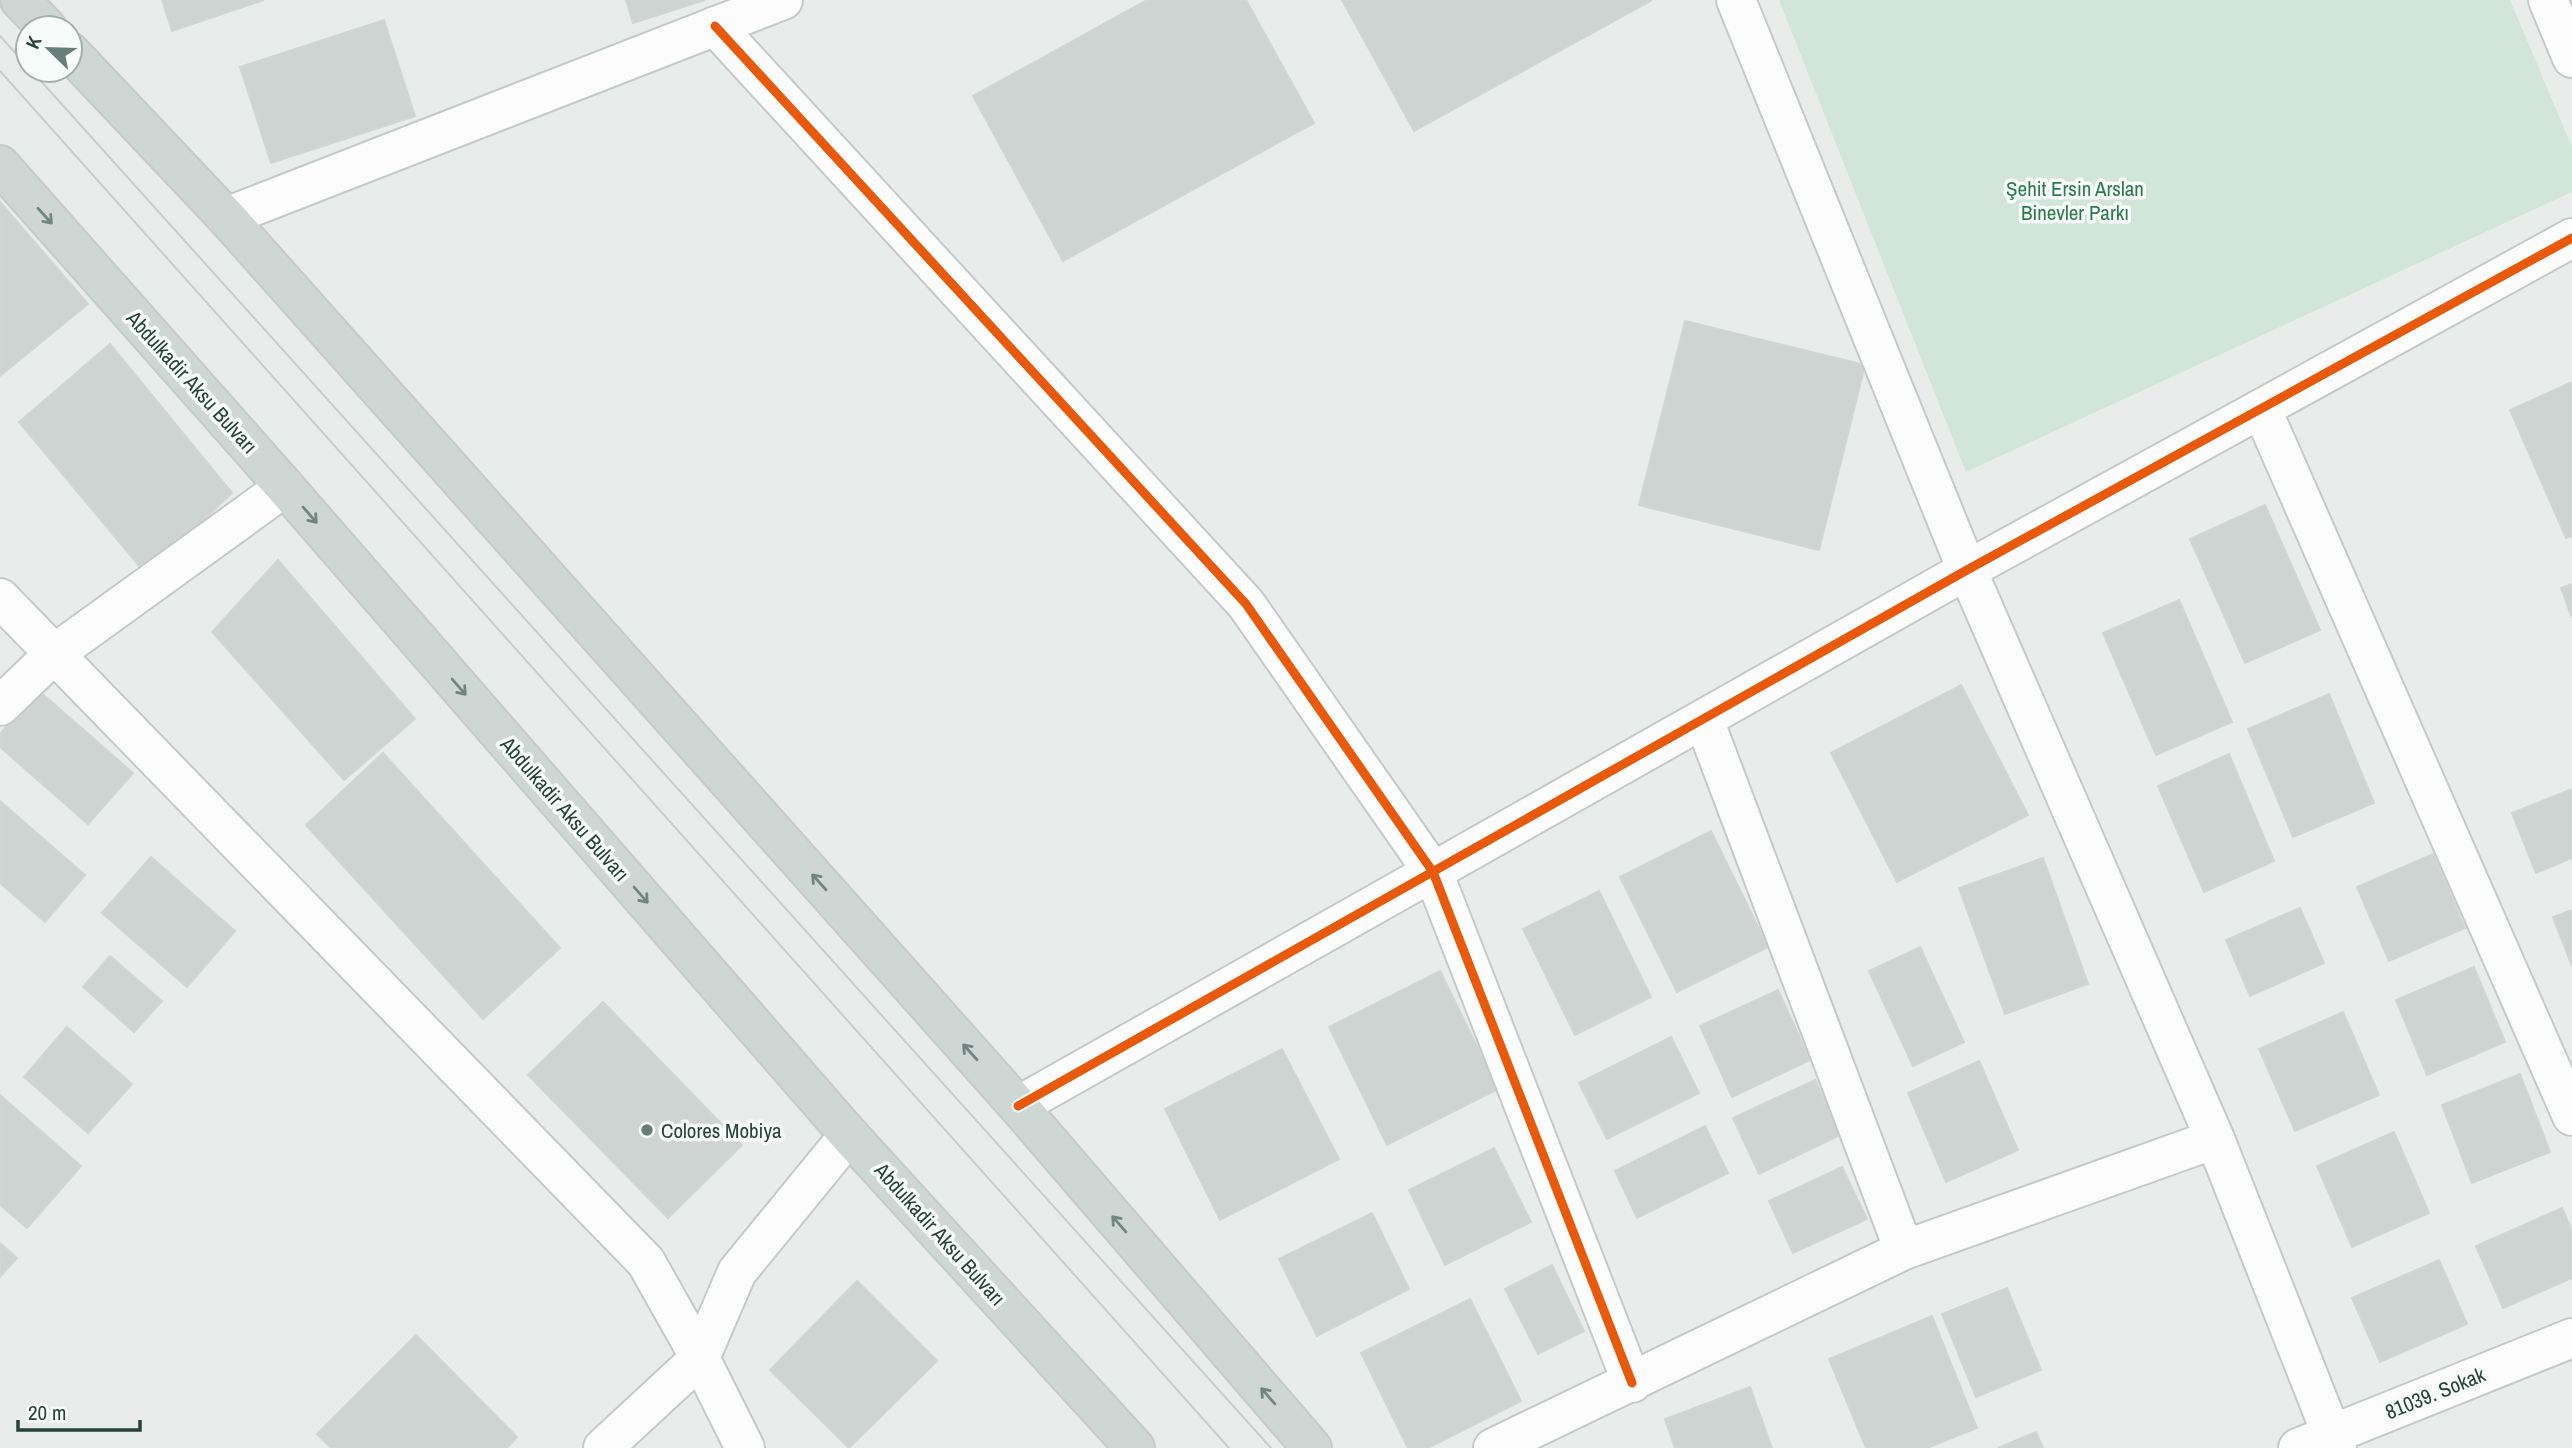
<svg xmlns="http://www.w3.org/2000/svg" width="2572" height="1448" font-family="'Archivo Narrow',sans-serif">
	<rect width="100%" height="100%" fill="#e8edeb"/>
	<path fill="#d1e6d8" d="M 1779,0 L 2510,0 L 2572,147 L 2572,192 L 1966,472 Z"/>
	<path fill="#ced4d2" stroke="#d1d6d4" stroke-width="2" d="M 162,0 L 264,0 L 172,31 Z
		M 626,0 L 705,0 L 633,23 Z
		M 1147,0 L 1246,0 L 1314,123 L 1063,261 L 973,96 Z
		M 1342,0 L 1652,0 L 1414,131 Z
		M 384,20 L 415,116 L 271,163 L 240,67 Z
		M 0,202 L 88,304 L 0,376 Z
		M 1685,321 L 1865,365 L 1819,550 L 1639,505 Z
		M 110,344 L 232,493 L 146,574 L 19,422 Z
		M 2572,382 L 2572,536 L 2566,538 L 2510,410 Z
		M 2265,505 L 2320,630 L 2245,663 L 2190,539 Z
		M 278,560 L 415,719 L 344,780 L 212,632 Z
		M 2572,584 L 2572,618 L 2561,588 Z
		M 2179,600 L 2232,722 L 2156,755 L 2103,633 Z
		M 1961,685 L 2028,815 L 1897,882 L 1831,753 Z
		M 38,690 L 133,773 L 88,824 L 0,747 L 0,734 Z
		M 2329,694 L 2374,803 L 2293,837 L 2248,729 Z
		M 383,753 L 560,948 L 483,1019 L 306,825 Z
		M 2229,754 L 2274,861 L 2204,892 L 2158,786 Z
		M 2572,789 L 2572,858 L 2536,873 L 2512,813 Z
		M 0,801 L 85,875 L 45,922 L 0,883 Z
		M 1711,831 L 1768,947 L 1677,992 L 1620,877 Z
		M 2433,854 L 2465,928 L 2389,961 L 2357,887 Z
		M 151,857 L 235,931 L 187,987 L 102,913 Z
		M 2043,858 L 2088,984 L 2005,1014 L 1959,888 Z
		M 1599,891 L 1651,997 L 1575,1035 L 1523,929 Z
		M 2300,908 L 2324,963 L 2250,996 L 2226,940 Z
		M 2572,910 L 2572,966 L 2553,917 Z
		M 1920,947 L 1964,1042 L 1913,1066 L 1869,971 Z
		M 110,956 L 162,1001 L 134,1032 L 83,987 Z
		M 2474,967 L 2505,1042 L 2427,1075 L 2396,1000 Z
		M 1440,971 L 1498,1089 L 1387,1145 L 1329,1027 Z
		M 1778,990 L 1810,1060 L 1732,1097 L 1700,1026 Z
		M 603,1002 L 742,1145 L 668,1218 L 528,1075 Z
		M 2343,1012 L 2379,1095 L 2295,1131 L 2259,1049 Z
		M 67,1027 L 132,1084 L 88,1133 L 24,1077 Z
		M 1671,1037 L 1699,1093 L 1607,1139 L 1579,1083 Z
		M 1282,1049 L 1339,1159 L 1220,1220 L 1165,1109 Z
		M 1979,1061 L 2018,1150 L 1946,1182 L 1908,1093 Z
		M 2520,1074 L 2550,1152 L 2472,1183 L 2442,1105 Z
		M 1815,1080 L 1840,1135 L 1759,1174 L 1733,1118 Z
		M 0,1095 L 81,1166 L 27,1228 L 0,1205 Z
		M 1705,1126 L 1728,1173 L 1637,1218 L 1615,1171 Z
		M 2394,1132 L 2429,1213 L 2352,1247 L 2317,1166 Z
		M 1494,1148 L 1531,1222 L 1445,1265 L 1409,1190 Z
		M 1842,1167 L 1867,1219 L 1793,1253 L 1769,1201 Z
		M 2562,1208 L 2572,1231 L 2572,1278 L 2503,1308 L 2476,1246 Z
		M 1372,1213 L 1409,1289 L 1317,1336 L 1279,1259 Z
		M 0,1243 L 17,1258 L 0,1277 Z
		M 2439,1260 L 2467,1324 L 2380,1362 L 2352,1298 Z
		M 1552,1265 L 1584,1331 L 1538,1354 L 1505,1289 Z
		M 857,1281 L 937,1361 L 849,1448 L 770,1370 Z
		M 2007,1288 L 2041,1370 L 1976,1397 L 1942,1314 Z
		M 1470,1299 L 1521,1401 L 1428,1448 L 1408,1448 L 1361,1353 Z
		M 1932,1316 L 1977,1428 L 1927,1448 L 1866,1448 L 1829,1359 Z
		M 416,1335 L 517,1437 L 507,1448 L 331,1448 L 317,1434 Z
		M 1750,1387 L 1772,1448 L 1675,1448 L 1665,1419 Z
		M 2036,1432 L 2043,1448 L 1998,1448 Z"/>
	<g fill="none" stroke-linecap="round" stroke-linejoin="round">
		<g stroke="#c5cac8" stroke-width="42">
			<path id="minor" d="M 1736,0 L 1967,570 L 2215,1139 L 2337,1448
				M 2548,0 L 2572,58
				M 715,26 L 1246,604 L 1433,872 L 1632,1383
				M 226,217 L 783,0
				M 2262,410 L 2572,1116
				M 0,598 L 646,1262 L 700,1358 L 745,1448
				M 0,706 L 54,654 L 285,487
				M 1704,720 L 1904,1250
				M 1018,1106 L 1967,570 L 2572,238
				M 603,1448 L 700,1358 L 737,1272 L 849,1135
				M 1493,1448 L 1904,1250 L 2215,1139
				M 2298,1448 L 2572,1338"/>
		</g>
		<g stroke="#c3ccc9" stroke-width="42">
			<path id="major" d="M 20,0 L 47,28
				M 70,52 L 226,217 L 1018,1106 L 1312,1448
				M 0,165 L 285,487 L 849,1135 L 1135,1448"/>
		</g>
		<use href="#minor" stroke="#fcfcfc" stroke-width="38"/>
		<use href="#major" stroke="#cfd7d5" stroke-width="38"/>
		<path stroke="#c9cdcc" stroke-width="2" d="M 0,36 L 28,67
			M 31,70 L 1271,1448
			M 0,71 L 1229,1448"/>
		<g stroke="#f7fbf9" stroke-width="13">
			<path id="cycleway" d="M 715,26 L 1246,604 L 1433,872 L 1632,1383
				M 1018,1106 L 1967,570 L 2572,238"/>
		</g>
		<use href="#cycleway" stroke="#e8590c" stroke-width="9"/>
	</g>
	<defs><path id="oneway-shaft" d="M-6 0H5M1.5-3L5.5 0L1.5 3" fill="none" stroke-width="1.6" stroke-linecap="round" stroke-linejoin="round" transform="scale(1.75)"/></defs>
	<g stroke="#708680">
		<use href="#oneway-shaft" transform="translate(45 216) rotate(48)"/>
		<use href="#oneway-shaft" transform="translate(310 515) rotate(49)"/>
		<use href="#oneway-shaft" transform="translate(459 687) rotate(49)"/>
		<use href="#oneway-shaft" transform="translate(819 882) rotate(-132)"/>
		<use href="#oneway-shaft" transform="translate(641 895) rotate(49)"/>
		<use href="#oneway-shaft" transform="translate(970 1052) rotate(-132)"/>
		<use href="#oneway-shaft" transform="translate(1119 1224) rotate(-131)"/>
		<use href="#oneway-shaft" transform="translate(1268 1396) rotate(-131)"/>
	</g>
	<circle fill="#687e79" stroke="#f7fbf9" stroke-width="2.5" cx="647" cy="1130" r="7"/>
	<g text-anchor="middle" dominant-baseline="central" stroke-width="7" stroke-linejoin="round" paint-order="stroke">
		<g font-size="21" fill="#2b7c4b" stroke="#f7fbf9">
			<text x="2075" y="188">Şehit Ersin Arslan<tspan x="2075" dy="24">Binevler Parkı</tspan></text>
		</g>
		<g font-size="21" fill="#23433b" stroke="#f7fbf9">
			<text transform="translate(192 382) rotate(48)">Abdulkadir Aksu Bulvarı</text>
			<text transform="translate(565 809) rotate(49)">Abdulkadir Aksu Bulvarı</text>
			<text transform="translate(940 1234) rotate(48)">Abdulkadir Aksu Bulvarı</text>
			<text transform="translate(2435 1393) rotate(-22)">81039. Sokak</text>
		</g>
		<g font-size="21" fill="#23433b" stroke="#f7fbf9" text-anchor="start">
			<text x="661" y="1130">Colores Mobiya</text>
		</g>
	</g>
	<g transform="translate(49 49) rotate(293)"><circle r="33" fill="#f7fbf9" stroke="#a2b1ad" stroke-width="2"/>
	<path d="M0-5L12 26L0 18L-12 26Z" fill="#687e79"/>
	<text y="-10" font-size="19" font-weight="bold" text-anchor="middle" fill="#23433b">K</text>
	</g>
	<path d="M18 1420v10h122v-10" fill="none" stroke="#23433b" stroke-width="3.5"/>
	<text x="28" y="1420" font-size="21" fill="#23433b" stroke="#f7fbf9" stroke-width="5" paint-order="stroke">20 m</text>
</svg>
